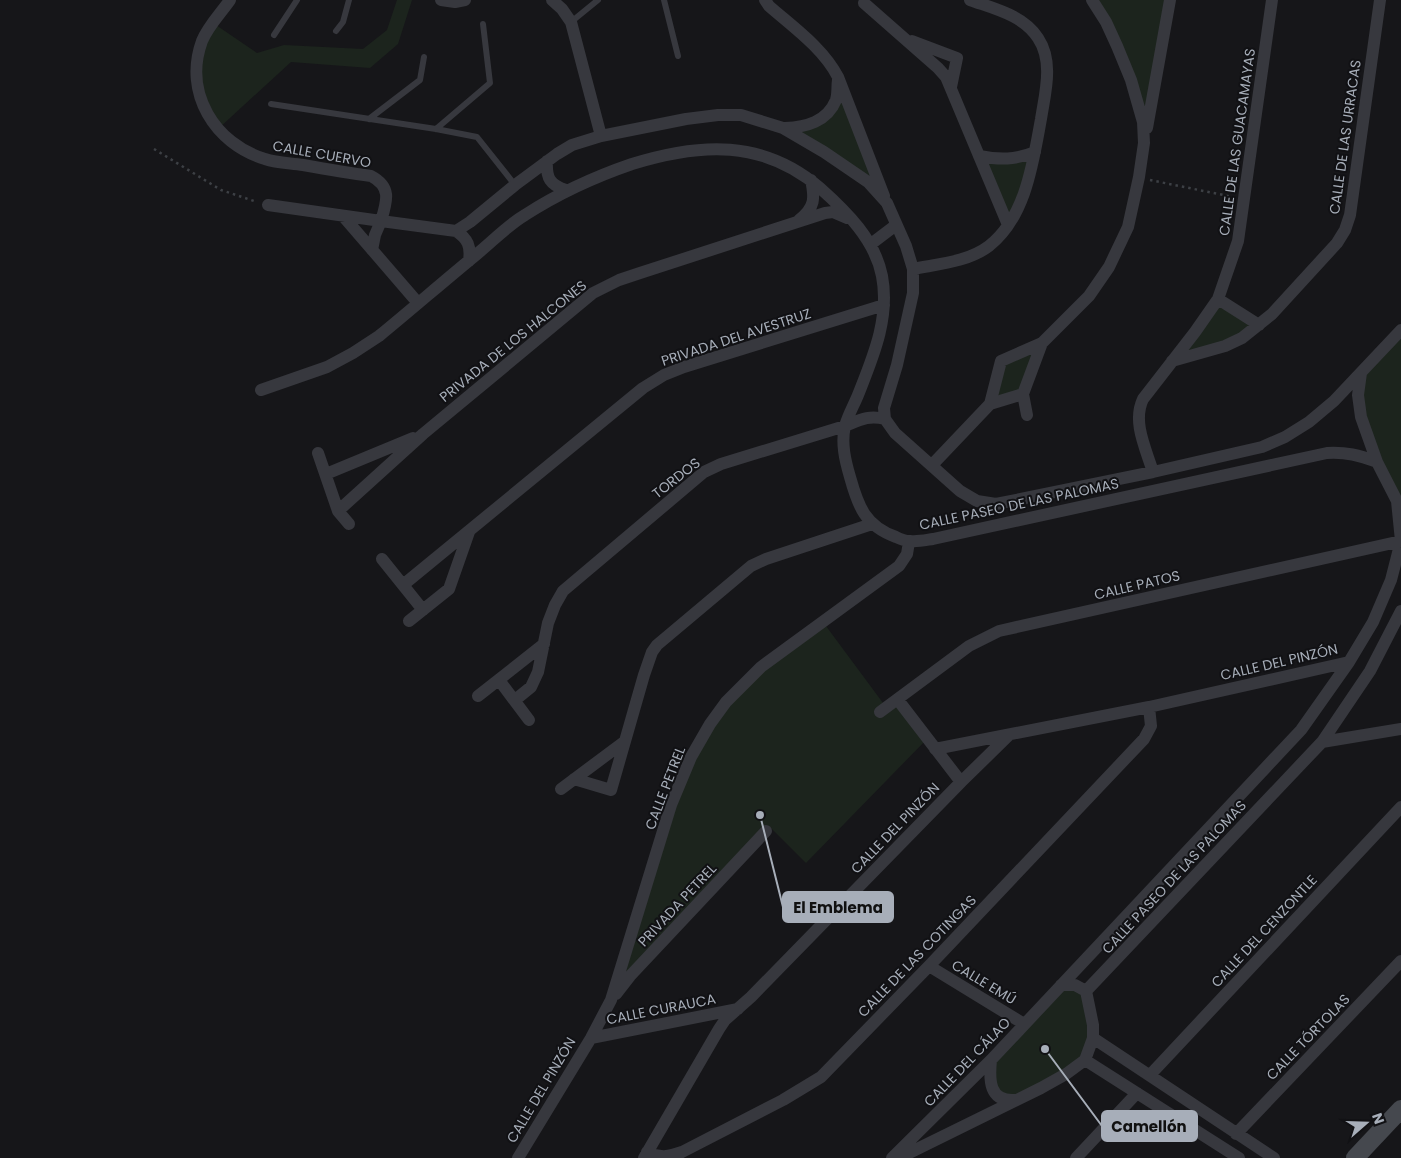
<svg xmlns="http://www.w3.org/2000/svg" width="1401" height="1158" font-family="Poppins,sans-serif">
	<rect width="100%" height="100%" fill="#161619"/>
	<path fill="#1c241d" d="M 397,0 L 412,0 L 398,44 L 370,68 L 291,62 L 218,129 L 197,72 L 213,23 L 257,53 L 284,45 L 363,49 L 387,30 Z
		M 1092,0 L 1170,0 L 1143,122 Z
		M 838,77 L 887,203 L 783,128 L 827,113 Z
		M 1035,152 L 1008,225 L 979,156 Z
		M 1218,299 L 1259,325 L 1242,338 L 1172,361 Z
		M 1401,330 L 1401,501 L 1367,437 L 1361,373 Z
		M 1042,343 L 1023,394 L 990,404 L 1001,361 Z
		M 823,622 L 886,707 L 898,700 L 927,739 L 806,863 L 769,826 L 611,1000 L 671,805 L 726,702 Z
		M 1061,985 L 1086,991 L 1093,1025 L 1085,1060 L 1016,1099 L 997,1096 L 991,1060 Z"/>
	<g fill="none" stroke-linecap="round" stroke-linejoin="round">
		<path stroke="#3d4045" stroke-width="2.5" stroke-dasharray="2.5 4" stroke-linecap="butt" d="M 154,149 L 221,190 L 257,202
			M 1150,180 L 1233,197"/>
		<path stroke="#37383e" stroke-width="6" d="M 664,0 L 678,56
			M 571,22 L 598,0
			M 336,31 L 343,22 L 349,0
			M 274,35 L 297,0
			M 271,104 L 436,129 L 477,137 L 515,185
			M 369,119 L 420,80 L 424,57
			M 436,129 L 490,83 L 483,24"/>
		<path stroke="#37383e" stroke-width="12" d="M 230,0 C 221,13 208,26 202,41 C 183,93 215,144 265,159 C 277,163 290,163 303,165 C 325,169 348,173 371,176 C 392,187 387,201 381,221 L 268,205
			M 441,0 L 455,2 L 465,0
			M 552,0 L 562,9 L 571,22 L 601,136
			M 765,0 L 769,6 C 793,27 823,48 838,77 L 884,196
			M 864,3 L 938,68 L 946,77 L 1008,225
			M 912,41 L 957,58 L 951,87
			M 785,128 C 806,127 827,122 836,100 C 838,94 837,86 838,80
			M 1147,128 L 1170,0
			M 979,156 C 1000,160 1015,160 1035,152
			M 547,161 C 546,178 550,185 566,190
			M 343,216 L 418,303
			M 799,220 C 815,208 815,198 811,180
			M 456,231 C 468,239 471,246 469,261
			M 871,244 L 896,225
			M 372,250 L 375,235 L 381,221 L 456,231 L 470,222 L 515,185 L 557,154 L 572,145 L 601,136 L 686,119 L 718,115 L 741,115 L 783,128 L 824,152 L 868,182 L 887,203 L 906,246 L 913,269 L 913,293 L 897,365 L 884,408 L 885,419 L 895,433 L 960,491 L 977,501 L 996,504 L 1153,472 L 1262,447 L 1285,437 L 1309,422 L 1334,401 L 1401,330
			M 913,269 C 938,264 968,262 989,246 C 1026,217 1033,162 1041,119 C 1045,93 1054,62 1038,38 C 1023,15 995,9 970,0
			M 1218,299 L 1259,325
			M 1172,361 L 1225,346 L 1242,338 L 1272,314 L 1337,243 L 1345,230 L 1350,215 L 1380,0
			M 261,390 L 327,367 L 353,353 L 379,336 C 412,309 444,281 477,254 C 493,241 508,225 525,215 C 559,193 594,177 632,164 C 700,143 763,139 820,188 C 847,212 875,240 882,276 C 890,318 873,357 858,395 C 854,405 848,415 845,426 C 841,443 845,460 850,477 C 858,506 865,526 896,537 C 900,539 905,541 910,541 C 917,542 926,540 933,539 L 1327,453 C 1346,452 1359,455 1377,462
			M 1023,394 L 1027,415
			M 990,404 L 1001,361 L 1042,343 L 1089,296 L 1109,267 L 1128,227 L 1139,177 L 1144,143 L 1143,122 L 1131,80 L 1117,46 L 1106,22 L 1092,0
			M 318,453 L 338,511 L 349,524
			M 932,465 L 990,404 L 1023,394 L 1042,343
			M 1153,472 C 1146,449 1132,422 1143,399 L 1195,332 L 1218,299 L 1238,241 L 1272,0
			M 326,474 L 413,438
			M 338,511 L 423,434 L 593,293 L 619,280 L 640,273 L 825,213 L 833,212 L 847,218
			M 382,559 L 423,610
			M 403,585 L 643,388 L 664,375 L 684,367 L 884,305
			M 409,621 L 449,589 L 469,532
			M 499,680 L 529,720
			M 478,696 L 544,644
			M 515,700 L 531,687 L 538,672 L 548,623 L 555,605 L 563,591 L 704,472 L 721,464 L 845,426 C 860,420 868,415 885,419
			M 898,700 L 961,782
			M 880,712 L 969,646 L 999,631 L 1401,541 L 1397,501 L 1377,462 L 1361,417 L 1358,395 L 1361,373
			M 1322,742 L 1401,729
			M 935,749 L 1149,707 L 1349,662
			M 574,779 L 611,790 L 644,675 L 652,652 L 657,645 L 751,566 L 766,559 L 872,524
			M 561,789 L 624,742
			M 929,966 L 1024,1024
			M 1061,985 L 1075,985 L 1086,991 L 1093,1025 L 1093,1038 L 1085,1060
			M 1086,991 L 1322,742 L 1370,671 L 1401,611
			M 616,994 L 630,976 L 766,831
			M 591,1038 L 738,1009
			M 1093,1038 L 1274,1158
			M 991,1060 C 989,1080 989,1102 1015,1100
			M 1085,1060 L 1239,1158
			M 1150,1075 L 1401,807
			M 1236,1134 L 1401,961
			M 647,1152 C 660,1158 668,1157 682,1152 L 783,1100 L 821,1077 L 929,966 L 1144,739 L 1151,726 L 1149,707
			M 518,1158 L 591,1038 L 611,1000 L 671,805 L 691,757 L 710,724 L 726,702 L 761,667 L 899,566 L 907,554 L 909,542
			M 644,1158 L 719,1029 L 725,1020 L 751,997 L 961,782 L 1009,735
			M 892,1158 L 991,1060 L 1301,730 L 1349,662 L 1373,622 L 1391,580 L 1401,541
			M 899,1158 L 1041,1088 L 1066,1074 L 1085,1060
			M 1076,1158 L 1137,1093"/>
		<path stroke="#45484e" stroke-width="18" d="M 1355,1158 L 1401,1109"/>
	</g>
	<g text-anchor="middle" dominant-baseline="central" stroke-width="4" stroke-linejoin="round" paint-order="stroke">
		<g font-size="14" fill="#a7aeb9" stroke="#111114">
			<text transform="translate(1345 137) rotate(-82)">CALLE DE LAS URRACAS</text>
			<text transform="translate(1237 142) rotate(-82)">CALLE DE LAS GUACAMAYAS</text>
			<text transform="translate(322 154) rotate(10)">CALLE CUERVO</text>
			<text transform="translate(736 337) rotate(-18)">PRIVADA DEL AVESTRUZ</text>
			<text transform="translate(513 341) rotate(-39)">PRIVADA DE LOS HALCONES</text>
			<text transform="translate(676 478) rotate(-38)">TORDOS</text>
			<text transform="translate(1019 504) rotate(-12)">CALLE PASEO DE LAS PALOMAS</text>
			<text transform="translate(1137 585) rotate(-13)">CALLE PATOS</text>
			<text transform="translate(1279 662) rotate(-13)">CALLE DEL PINZÓN</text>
			<text transform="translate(665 788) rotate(-69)">CALLE PETREL</text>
			<text transform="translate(895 828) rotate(-46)">CALLE DEL PINZÓN</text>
			<text transform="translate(1174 877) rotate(-47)">CALLE PASEO DE LAS PALOMAS</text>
			<text transform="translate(677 905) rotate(-47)">PRIVADA PETREL</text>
			<text transform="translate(1264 931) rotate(-47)">CALLE DEL CENZONTLE</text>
			<text transform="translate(917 956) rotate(-46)">CALLE DE LAS COTINGAS</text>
			<text transform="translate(984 982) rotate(31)">CALLE EMÚ</text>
			<text transform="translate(661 1009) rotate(-11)">CALLE CURAUCA</text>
			<text transform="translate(1308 1037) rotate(-46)">CALLE TÓRTOLAS</text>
			<text transform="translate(967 1062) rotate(-46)">CALLE DEL CÁLAO</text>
			<text transform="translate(541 1090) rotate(-59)">CALLE DEL PINZÓN</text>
		</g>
	</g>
	<path fill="none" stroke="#a7aeb9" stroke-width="2" d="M760 815L783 907M1045 1049L1102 1126"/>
	<g fill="#a7aeb9" stroke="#111114" stroke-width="2">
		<circle cx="760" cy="815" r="5"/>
		<circle cx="1045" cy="1049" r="5"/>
	</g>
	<g fill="#a7aeb9" stroke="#a7aeb9" stroke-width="2">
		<rect x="783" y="892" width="110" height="30" rx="5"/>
		<rect x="1102" y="1111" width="95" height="30" rx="5"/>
	</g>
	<g font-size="15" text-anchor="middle" font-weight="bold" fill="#111">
		<text x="838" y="913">El Emblema</text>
		<text x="1149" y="1132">Camellón</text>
	</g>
	<g transform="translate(1366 1123) rotate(70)" stroke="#111114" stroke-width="4" paint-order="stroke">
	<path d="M0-4L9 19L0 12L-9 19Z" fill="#a7aeb9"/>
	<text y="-8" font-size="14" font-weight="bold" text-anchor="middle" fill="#a7aeb9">N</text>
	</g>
</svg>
